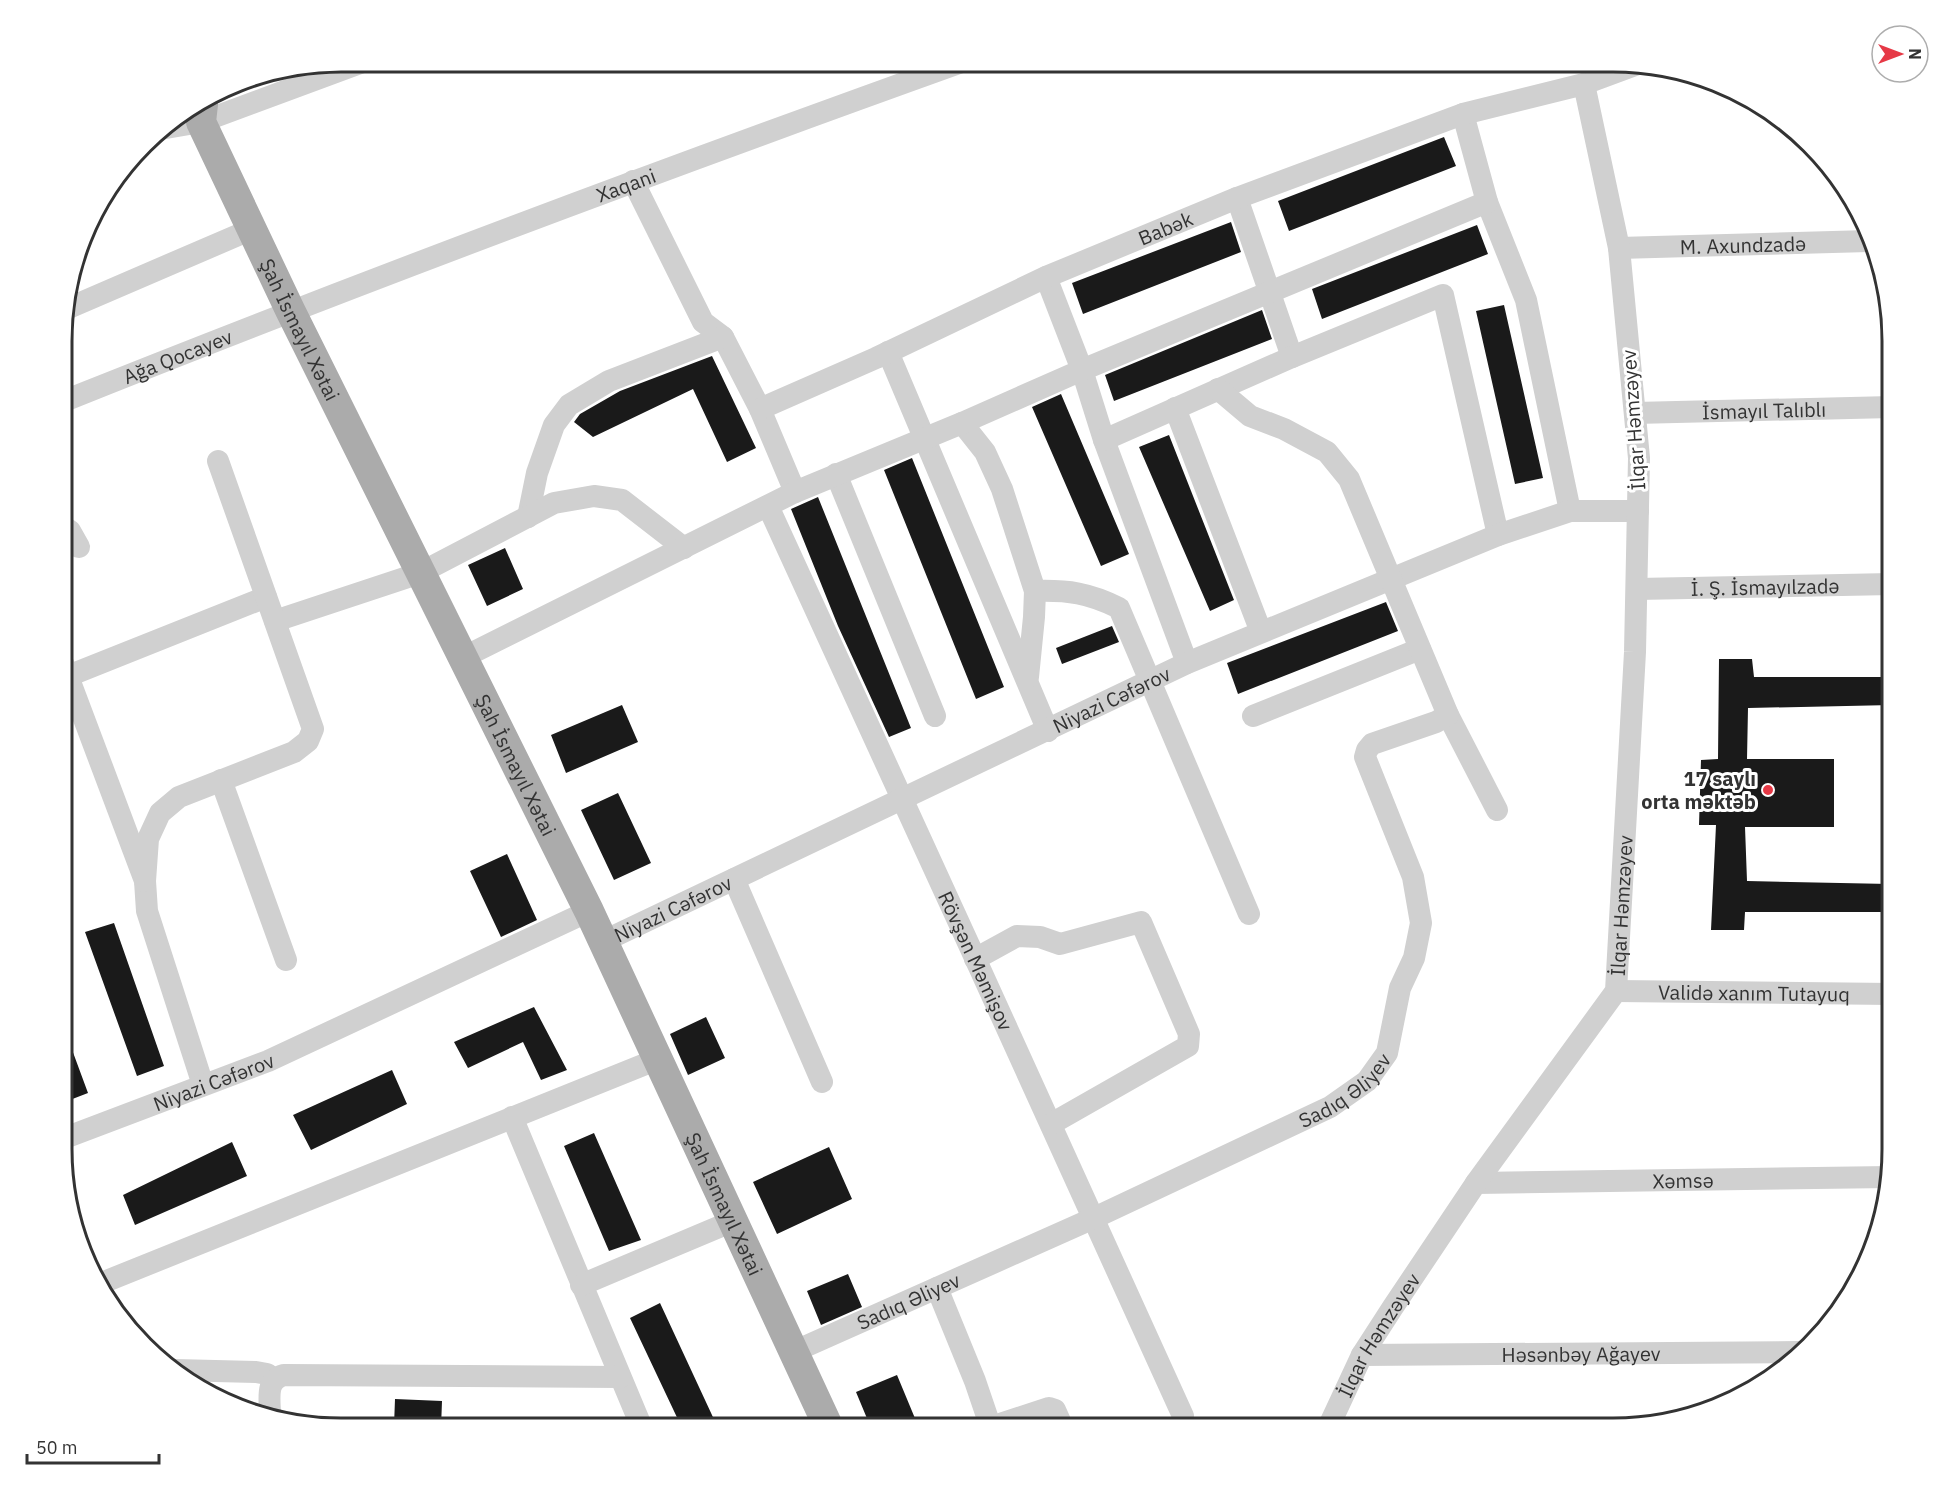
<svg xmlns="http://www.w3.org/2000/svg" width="1954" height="1490" font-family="'IBM Plex Sans',sans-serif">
	<rect width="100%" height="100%" fill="#fff"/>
	<path fill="#1a1a1a" d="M 1444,137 L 1456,166 L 1289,231 L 1278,201 Z
		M 1231,222 L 1241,252 L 1083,314 L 1072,283 Z
		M 1477,225 L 1488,254 L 1322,319 L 1312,289 Z
		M 1504,305 L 1543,478 L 1515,484 L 1476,311 Z
		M 1262,310 L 1272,339 L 1114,401 L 1105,375 Z
		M 712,356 L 756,448 L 727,462 L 693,389 L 593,437 L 574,422 L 580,414 L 620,391 Z
		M 1061,394 L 1129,554 L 1101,566 L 1032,407 Z
		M 1169,435 L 1234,600 L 1210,611 L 1139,447 Z
		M 912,458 L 1004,687 L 976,699 L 884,470 Z
		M 818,497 L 911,728 L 889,737 L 838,626 L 791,509 Z
		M 505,548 L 523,589 L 487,606 L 468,565 Z
		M 1386,602 L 1398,631 L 1238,694 L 1227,663 Z
		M 1112,626 L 1119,642 L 1062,664 L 1056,648 Z
		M 1719,659 L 1752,659 L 1754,677 L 1892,677 L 1892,705 L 1748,708 L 1747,759 L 1834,759 L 1834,827 L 1745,827 L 1747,881 L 1890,884 L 1889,912 L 1745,912 L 1744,930 L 1711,930 L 1716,825 L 1699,825 L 1701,760 L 1718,759 Z
		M 622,705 L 638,742 L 566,773 L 551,735 Z
		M 618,793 L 651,863 L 614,880 L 581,810 Z
		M 507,854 L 537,920 L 501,937 L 470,871 Z
		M 114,923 L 164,1066 L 137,1076 L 85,932 Z
		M 534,1007 L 567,1070 L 541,1080 L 523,1042 L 468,1068 L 454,1042 Z
		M 706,1017 L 725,1058 L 688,1075 L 670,1034 Z
		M 62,1028 L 64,1028 L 88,1093 L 62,1103 Z
		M 392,1070 L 407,1104 L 311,1150 L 293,1115 Z
		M 594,1133 L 641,1240 L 609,1251 L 564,1146 Z
		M 232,1142 L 247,1176 L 135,1225 L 123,1195 Z
		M 829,1147 L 852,1199 L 777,1234 L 753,1182 Z
		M 848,1274 L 862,1307 L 821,1325 L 807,1291 Z
		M 660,1303 L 718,1428 L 682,1428 L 630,1318 Z
		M 897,1375 L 919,1428 L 871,1428 L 856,1392 Z
		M 395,1399 L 442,1401 L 441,1428 L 394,1426 Z"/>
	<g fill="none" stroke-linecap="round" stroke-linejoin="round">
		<g stroke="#d0d0d0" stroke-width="22">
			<path d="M 1463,114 L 1487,202 L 1526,300 L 1570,511"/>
			<path d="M 160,129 L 201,122 L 363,62"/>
			<path d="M 633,181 L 703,322 L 723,337 L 760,409 L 795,492"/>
			<path d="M 1237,198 L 1292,357"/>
			<path id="s1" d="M 1619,248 L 1869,241"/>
			<path d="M 1046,277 L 1082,370 L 1104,440 L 1187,663"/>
			<path d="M 64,310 L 252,229"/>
			<path d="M 888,352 L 1048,731"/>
			<path id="s2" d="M 64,401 C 361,282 661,170 962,62"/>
			<path d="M 1175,408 L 1261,632"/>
			<path id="s3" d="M 760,409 L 876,358 L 1046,277 L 1237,198 L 1463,114 L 1584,84 L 1638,64"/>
			<path id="s4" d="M 1635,413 L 1892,407"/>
			<path d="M 962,423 L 985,452 L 1002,489 L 1035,591 L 1034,617 L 1028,677"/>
			<path d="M 1104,440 L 1292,357 L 1443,295 L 1498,535"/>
			<path d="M 836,474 L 935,716"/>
			<path id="s5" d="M 768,506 C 906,810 1047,1111 1183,1416"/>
			<path d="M 528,517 L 537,473 L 554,425 L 569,405 L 609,381 L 723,337"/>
			<path d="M 63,526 L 70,531 L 79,547"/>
			<path id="s6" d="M 1637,589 L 1892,584"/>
			<path d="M 1035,591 C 1068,590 1089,593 1119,608 L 1249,914"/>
			<path d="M 275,621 L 420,573 L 554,503 L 594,496 L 622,500 L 684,548"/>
			<path d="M 462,658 L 795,492 L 962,423 L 1082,370 L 1487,202"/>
			<path d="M 63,663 L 145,881 L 147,911 L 203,1085"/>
			<path d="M 68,676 L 266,597"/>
			<path d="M 1448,715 L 1497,810"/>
			<path d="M 1253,716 L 1420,649"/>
			<path d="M 221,780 L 286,960"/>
			<path d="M 734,879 L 822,1082"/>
			<path d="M 145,881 L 148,839 L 160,813 L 179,797 L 294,752 L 308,741 L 313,729 L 218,461"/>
			<path id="s7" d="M 604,941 L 1187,663 L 1498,535 L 1570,511 L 1638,511"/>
			<path d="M 975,959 L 1017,936 L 1040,937 L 1060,944 L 1141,922 L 1189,1034 L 1188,1046 L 1051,1124"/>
			<path id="s8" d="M 1616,991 L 1892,994"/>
			<path d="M 512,1117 L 642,1428"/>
			<path id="s9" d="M 62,1139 L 268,1061 L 589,911"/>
			<path id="s10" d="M 1476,1183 L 1890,1177"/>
			<path d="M 99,1284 L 658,1059"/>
			<path d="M 581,1285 L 733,1221"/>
			<path d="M 937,1288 L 975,1381 L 991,1428"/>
			<path id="s11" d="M 793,1352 L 1094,1218 L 1330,1107 L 1367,1081 L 1387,1053 L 1400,988 L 1414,958 L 1421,923 L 1413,877 L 1365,757 L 1367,750 L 1372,744 L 1436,722 L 1448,715 L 1349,479 L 1327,452 L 1284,429 L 1250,416 L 1218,389"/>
			<path id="s12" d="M 1362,1355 L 1799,1352"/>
			<path d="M 175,1370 L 256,1372 L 267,1374 L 274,1379"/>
			<path d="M 270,1415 C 270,1399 265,1380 284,1375 L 620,1377"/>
			<path d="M 991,1427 L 1049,1408 L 1055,1410 L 1063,1428"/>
			<path id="s13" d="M 1328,1428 L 1362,1355 L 1393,1307 L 1476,1183 L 1616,991 L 1635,652 L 1639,458 L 1619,248 L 1584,84"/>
		</g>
		<path stroke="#ababab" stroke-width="30" id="s14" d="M 203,104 L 201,122 L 290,310 L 589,911 L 829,1428"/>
	</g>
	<circle fill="#e63946" stroke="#fff" stroke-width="2" cx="1768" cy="790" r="6"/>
	<g text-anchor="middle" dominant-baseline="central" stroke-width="6" stroke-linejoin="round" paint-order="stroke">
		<g font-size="20" fill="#333" stroke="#fff">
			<text stroke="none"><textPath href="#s2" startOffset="602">Xaqani</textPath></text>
			<text stroke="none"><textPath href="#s3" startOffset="444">Babək</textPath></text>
			<text stroke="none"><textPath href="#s1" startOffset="124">M. Axundzadə</textPath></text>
			<text stroke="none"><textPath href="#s14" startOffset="248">Şah İsmayıl Xətai</textPath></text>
			<text stroke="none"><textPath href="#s2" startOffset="122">Ağa Qocayev</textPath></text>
			<text stroke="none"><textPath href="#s4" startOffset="129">İsmayıl Talıblı</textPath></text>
			<text transform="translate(1633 420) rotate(-94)">İlqar Həmzəyev</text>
			<text stroke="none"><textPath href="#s6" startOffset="128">İ. Ş. İsmayılzadə</textPath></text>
			<text stroke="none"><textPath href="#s7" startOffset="562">Niyazi Cəfərov</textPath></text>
			<text stroke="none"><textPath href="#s14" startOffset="734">Şah İsmayıl Xətai</textPath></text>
			<text stroke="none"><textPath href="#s13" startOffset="610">İlqar Həmzəyev</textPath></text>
			<text stroke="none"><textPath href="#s7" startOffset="76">Niyazi Cəfərov</textPath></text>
			<text stroke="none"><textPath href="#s5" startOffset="500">Rövşən Məmişov</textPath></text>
			<text stroke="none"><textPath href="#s8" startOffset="138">Validə xanım Tutayuq</textPath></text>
			<text stroke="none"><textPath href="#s9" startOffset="162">Niyazi Cəfərov</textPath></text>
			<text stroke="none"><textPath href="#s11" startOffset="612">Sadıq Əliyev</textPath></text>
			<text stroke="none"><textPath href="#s10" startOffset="207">Xəmsə</textPath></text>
			<text stroke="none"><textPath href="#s14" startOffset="1220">Şah İsmayıl Xətai</textPath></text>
			<text stroke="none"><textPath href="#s11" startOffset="126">Sadıq Əliyev</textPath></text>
			<text stroke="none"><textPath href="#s13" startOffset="106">İlqar Həmzəyev</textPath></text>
			<text stroke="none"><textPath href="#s12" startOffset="219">Həsənbəy Ağayev</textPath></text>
		</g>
		<g font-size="20" font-weight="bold" fill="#333" stroke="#fff" text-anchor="end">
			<text x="1756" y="778">17 saylı<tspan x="1756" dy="23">orta məktəb</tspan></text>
		</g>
	</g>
	<path d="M0 0H1954V1490H0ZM341 72H1613A269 269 0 0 1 1882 341V1149A269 269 0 0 1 1613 1418H341A269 269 0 0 1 72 1149V341A269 269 0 0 1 341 72Z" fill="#fff" fill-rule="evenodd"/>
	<path fill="none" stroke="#333" stroke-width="3" d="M341 72H1613A269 269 0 0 1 1882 341V1149A269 269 0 0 1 1613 1418H341A269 269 0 0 1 72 1149V341A269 269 0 0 1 341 72Z"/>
	<g transform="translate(1900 54) rotate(90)"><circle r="28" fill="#ffffff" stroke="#adadad" stroke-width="1.5"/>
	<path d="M0-4.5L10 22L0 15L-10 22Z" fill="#e63946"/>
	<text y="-9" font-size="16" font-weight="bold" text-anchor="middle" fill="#333333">N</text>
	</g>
	<path d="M27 1454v9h132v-9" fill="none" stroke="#333333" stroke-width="3"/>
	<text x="36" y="1454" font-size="18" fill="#333333" stroke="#ffffff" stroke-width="4.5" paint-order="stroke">50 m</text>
</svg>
